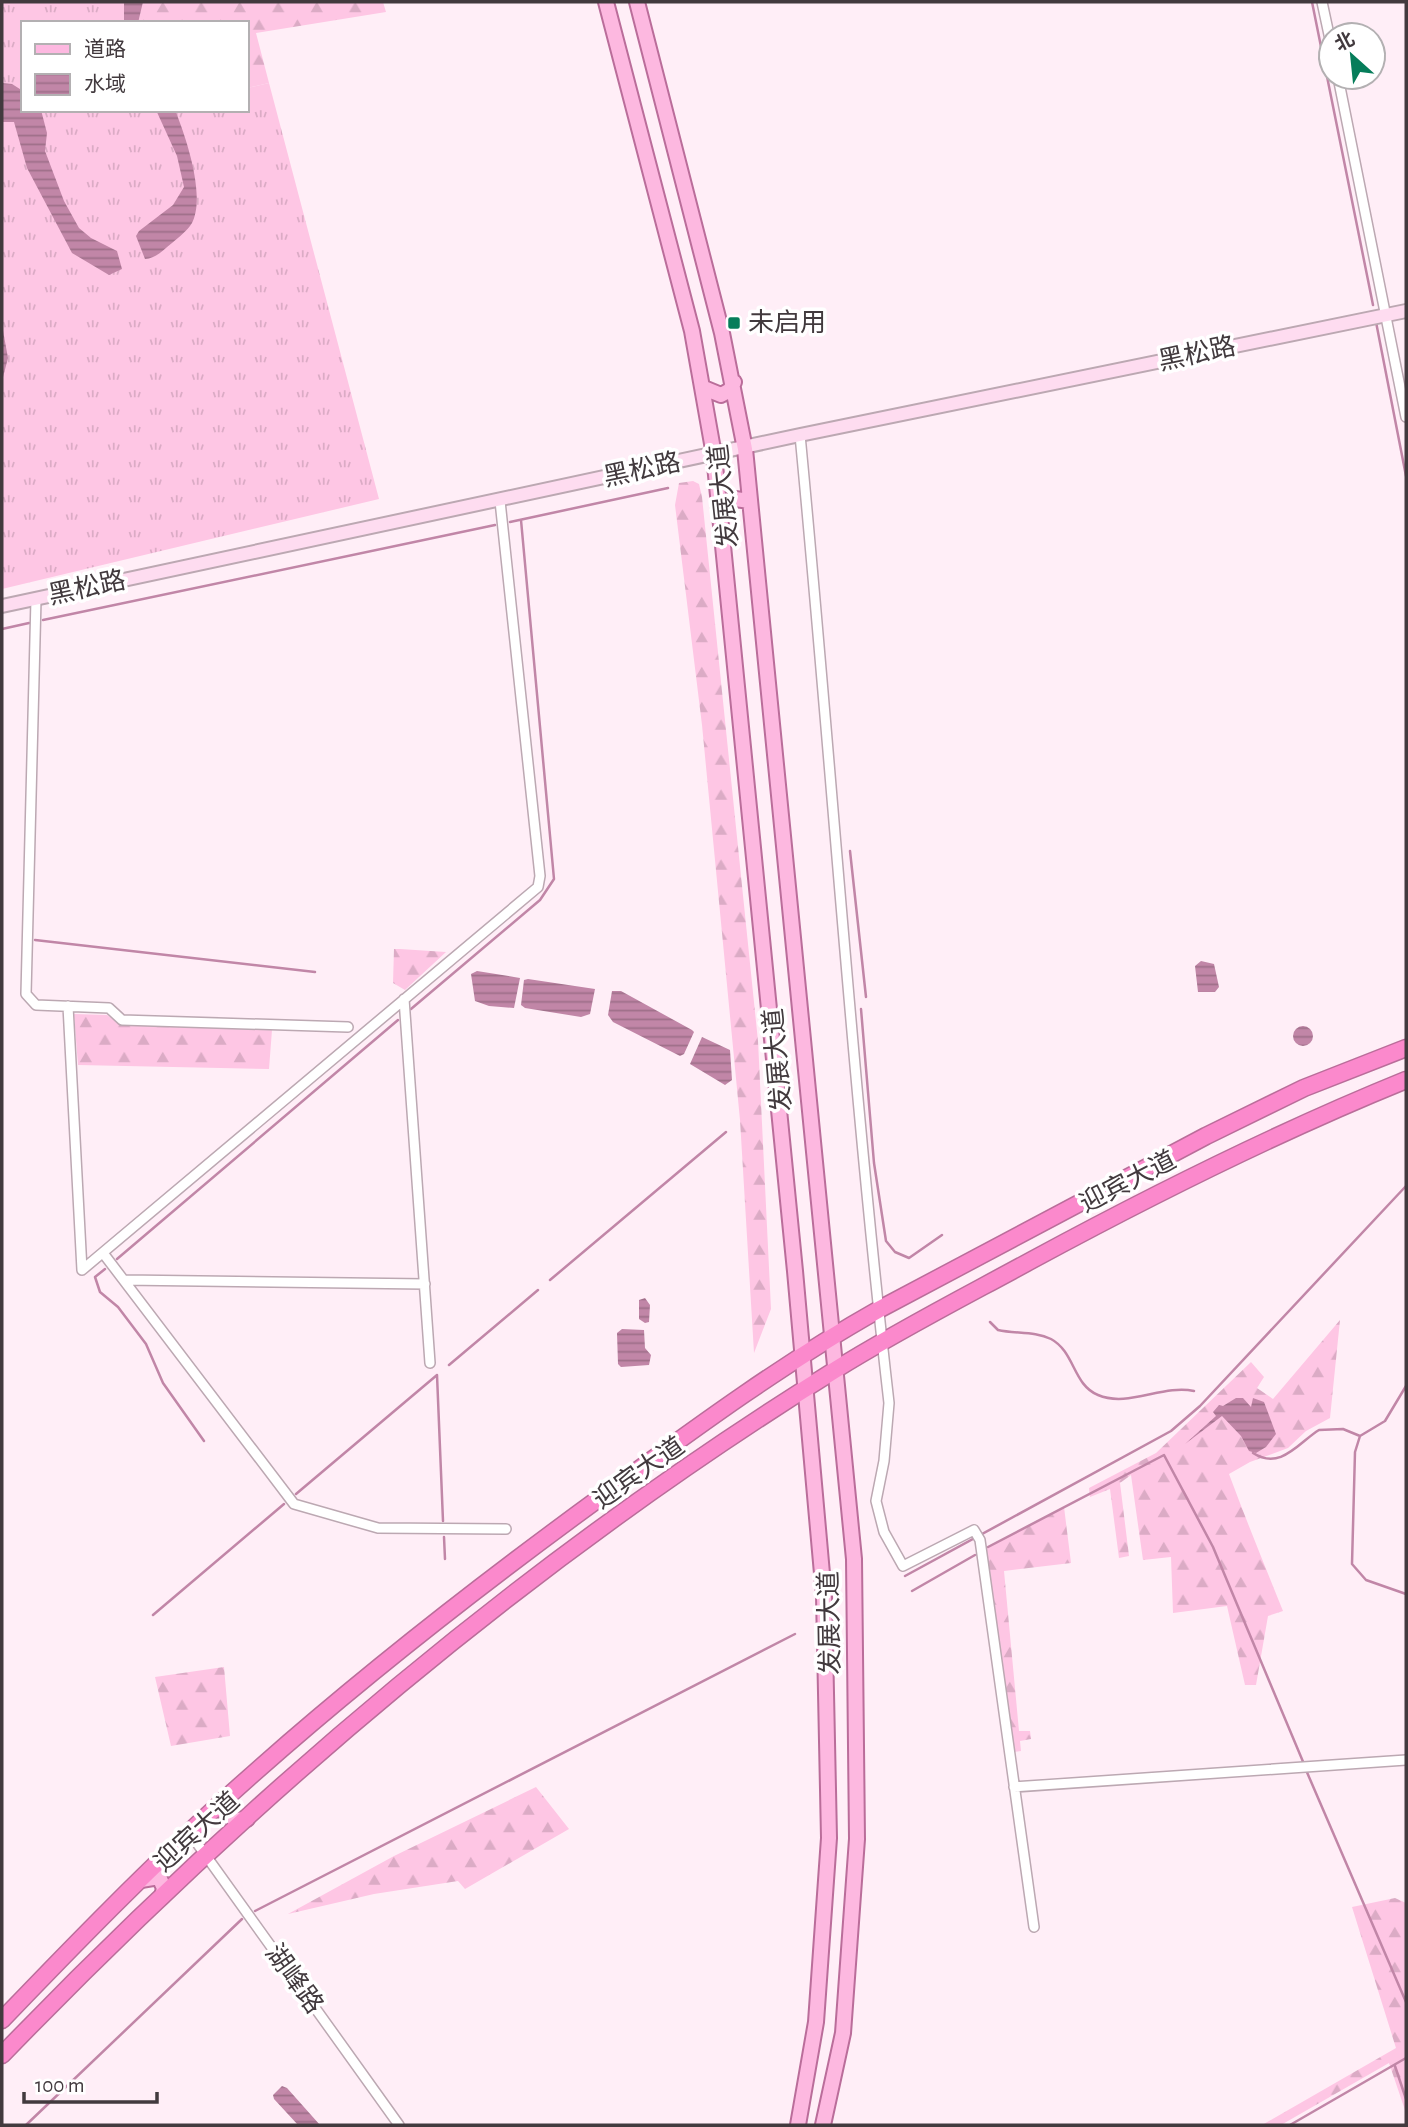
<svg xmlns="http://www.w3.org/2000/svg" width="1408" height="2127" font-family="'Alegreya Sans','Noto Sans SC',sans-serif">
	<defs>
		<pattern id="grass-tufts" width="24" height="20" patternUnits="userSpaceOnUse" patternTransform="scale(1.75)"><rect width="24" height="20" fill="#fec6e4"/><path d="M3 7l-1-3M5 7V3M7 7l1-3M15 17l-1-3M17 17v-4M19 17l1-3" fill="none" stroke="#dbabc5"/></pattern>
		<pattern id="forest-firs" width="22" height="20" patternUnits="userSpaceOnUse" patternTransform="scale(1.75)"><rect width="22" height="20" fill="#fec6e4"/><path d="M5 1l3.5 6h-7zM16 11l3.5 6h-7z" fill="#dbabc5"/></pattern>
		<pattern id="water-rules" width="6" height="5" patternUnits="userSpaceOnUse" patternTransform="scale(1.75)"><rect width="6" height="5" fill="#c186a7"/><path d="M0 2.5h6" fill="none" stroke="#9e6f89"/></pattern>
	</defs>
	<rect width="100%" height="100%" fill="#ffeef7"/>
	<path fill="url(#grass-tufts)" d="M 2,2 L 143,2 L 138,23 L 23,23 L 23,110 L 247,110 L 247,88 L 269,83 L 379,499 L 2,589 Z"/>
	<path fill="url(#forest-firs)" d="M 143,2 L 383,2 L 386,12 L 256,33 L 269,83 L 247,88 L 247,23 L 138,23 Z
		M 693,481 L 699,484 L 702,497 L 758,1041 L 771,1309 L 754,1353 L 740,1120 L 702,725 L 675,505 L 679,483 Z
		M 394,949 L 400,949 L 446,952 L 405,990 L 393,983 Z
		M 74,1014 L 107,1015 L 121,1025 L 272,1030 L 269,1069 L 78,1065 Z
		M 1340,1320 L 1330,1418 L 1306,1431 L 1288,1448 L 1250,1462 L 1229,1474 C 1246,1520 1265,1566 1283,1611 L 1268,1616 L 1256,1685 L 1245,1685 L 1227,1606 L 1173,1613 L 1171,1557 L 1143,1560 L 1131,1475 L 1120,1483 L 1129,1556 L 1119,1558 L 1110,1489 L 1090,1497 L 1089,1488 L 1156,1453 L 1251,1362 L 1264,1377 L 1257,1388 L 1273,1399 Z
		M 1064,1507 L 1071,1563 L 1004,1571 L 1019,1731 L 1030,1731 L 1031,1739 L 1020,1741 L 1021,1751 L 1013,1752 L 984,1549 Z
		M 224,1667 L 230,1736 L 171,1746 L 155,1677 Z
		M 536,1787 L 569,1829 L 465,1889 L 458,1881 L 374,1894 L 288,1914 L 394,1856 Z
		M 1395,1898 L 1406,1903 L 1406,2113 L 1389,2063 L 1281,2125 L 1262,2125 L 1396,2048 L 1352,1907 Z"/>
	<path fill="url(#water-rules)" d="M 124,2 L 143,2 L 138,23 L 124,23 Z
		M 2,83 L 12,84 L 23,91 L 23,110 L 41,110 L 47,133 L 45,151 L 64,201 L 79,228 L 91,238 L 117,251 L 122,269 L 109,275 L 72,253 L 27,168 L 14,122 L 2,122 Z
		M 156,110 L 175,110 C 186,137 206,196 192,223 C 187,231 179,237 172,243 C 163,250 157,258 145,259 L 136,236 L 139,231 L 173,205 L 184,187 L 177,156 Z
		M 2,325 L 8,358 L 2,381 Z
		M 1201,961 L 1214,964 L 1219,987 L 1215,992 L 1198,992 L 1195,966 Z
		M 477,971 L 520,978 L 514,1008 L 489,1006 L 475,1001 L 471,974 Z
		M 528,979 L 595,989 L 590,1014 L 581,1017 L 525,1008 L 521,1005 L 524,980 Z
		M 612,991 L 621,991 L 692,1030 L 694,1032 L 684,1054 L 680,1056 L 613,1022 L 608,1015 Z
		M1293 1036a10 10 0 1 1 20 0a10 10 0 1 1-20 0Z
		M 702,1037 L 730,1050 L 732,1080 L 725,1085 L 690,1064 Z
		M 645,1298 L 650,1305 L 649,1322 L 645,1323 L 639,1319 L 639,1300 Z
		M 622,1329 L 644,1330 L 645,1348 L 651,1355 L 649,1365 L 621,1367 L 618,1364 L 617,1333 Z
		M 1236,1398 L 1243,1398 L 1251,1407 L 1253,1398 L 1264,1402 L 1276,1434 L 1266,1447 L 1256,1453 L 1249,1451 L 1241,1436 L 1222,1416 L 1185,1444 L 1216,1416 L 1213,1412 L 1219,1405 L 1223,1406 Z
		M 282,2086 L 287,2088 L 320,2125 L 298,2125 L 274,2099 L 273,2095 Z"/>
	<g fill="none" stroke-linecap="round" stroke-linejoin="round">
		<path stroke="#c186a7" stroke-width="2.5" d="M 1312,2 L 1373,305
			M 1376,322 L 1406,476
			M 510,522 L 668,488
			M 43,620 L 495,525
			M 2,629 L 29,623
			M 850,851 L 866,997
			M 35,940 L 315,972
			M 411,1009 L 540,900 L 554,879 L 521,520
			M 861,1009 L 874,1163 L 886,1241 L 895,1252 L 909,1258 L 942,1235
			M 117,1259 L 398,1020
			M 105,1269 L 95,1277 L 100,1292 L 118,1307 L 146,1344 L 163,1383 L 204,1441
			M 550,1280 L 726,1132
			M 990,1322 L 998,1330 C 1015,1334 1035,1331 1051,1339 C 1075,1352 1073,1385 1098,1395 C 1128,1408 1163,1384 1194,1391
			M 449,1365 L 538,1290
			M 437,1375 L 443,1521
			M 1360,1436 L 1355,1452 L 1352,1564 L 1366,1580 L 1406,1594
			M 1253,1453 C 1281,1471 1299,1442 1319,1430 L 1343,1429 L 1360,1436 L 1385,1421 L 1406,1386
			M 296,1494 L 437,1375
			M 444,1537 L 445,1559
			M 988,1547 L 1164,1455 L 1213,1547 L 1304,1764
			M 905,1576 L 1171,1431 L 1200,1406 L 1406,1186
			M 912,1591 L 975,1555
			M 153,1615 L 284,1504
			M 1306,1770 L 1406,2002
			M 255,1911 L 795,1634
			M 1395,2066 L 1406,2099
			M 26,2125 L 242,1919
			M 1290,2125 L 1406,2058"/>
		<g stroke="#bca8b2" stroke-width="12">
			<path id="street" d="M 1322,2 L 1331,44
				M 1338,77 L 1406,417
				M 800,435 C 831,758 852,1081 889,1403 L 884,1461 L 876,1501 L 884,1532 L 903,1566 L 974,1530 L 980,1540 L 1034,1927
				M 36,599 L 26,994 L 36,1005 L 109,1008 L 122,1020 L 348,1027
				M 404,999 L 430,1363
				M 68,1006 L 82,1270
				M 103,1253 L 294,1504 L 378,1528 L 506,1529
				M 82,1270 L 538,887 L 540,876 L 500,501
				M 124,1280 L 425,1284
				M 1014,1787 L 1406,1760
				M 189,1832 L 399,2125"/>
		</g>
		<g stroke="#bca8b2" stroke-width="16">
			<path id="secondary" d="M 2,606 L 800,435 L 1406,311"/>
		</g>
		<g stroke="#ba6d9a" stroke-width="18">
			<path id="primary" d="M 606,2 L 692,331 L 714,455 L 795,1271 L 824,1596 L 829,1838 L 816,2022 L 798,2125
				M 637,2 L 722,333 L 745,449 L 854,1559 L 857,1839 L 843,2033 L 823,2125
				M 704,388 L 721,395 L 730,390 L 734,382
				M 718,505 L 735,499 L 750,501
				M 226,1798 L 225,1813 L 236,1820 L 247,1819
				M 141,1880 L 159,1877 L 164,1888 L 162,1897"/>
		</g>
		<g stroke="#ba6d9a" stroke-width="19">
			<path id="highway" d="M 2,2020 C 74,1945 147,1870 224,1800 C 345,1690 473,1590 605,1494 C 694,1429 782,1364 878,1310 L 1206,1136 L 1304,1088 L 1406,1048
				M 2,2055 C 252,1796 529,1560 835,1370 C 899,1330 966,1296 1032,1260 C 1154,1194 1278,1132 1406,1080"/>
		</g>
		<use href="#street" stroke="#fff" stroke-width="9"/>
		<use href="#secondary" stroke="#fedcf0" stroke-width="12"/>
		<use href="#primary" stroke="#fdb8e0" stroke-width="14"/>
		<use href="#highway" stroke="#fb89cc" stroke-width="16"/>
	</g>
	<rect fill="#067d5a" stroke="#fff" stroke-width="2.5" x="727" y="316" width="14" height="14" rx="3.5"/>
	<g text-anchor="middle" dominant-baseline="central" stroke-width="7" stroke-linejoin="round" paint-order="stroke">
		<g font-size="26" fill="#423a3e" stroke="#fff" text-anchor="start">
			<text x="748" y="323">未启用</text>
		</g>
		<g font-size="26" fill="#423a3e" stroke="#fff">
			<text transform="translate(1197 354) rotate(-12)">黑松路</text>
			<text transform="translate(642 470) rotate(-12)">黑松路</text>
			<text transform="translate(724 496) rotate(-96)">发展大道</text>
			<text transform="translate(87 588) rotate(-12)">黑松路</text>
			<text transform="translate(778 1060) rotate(-95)">发展大道</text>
			<text transform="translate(1128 1182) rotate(-27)">迎宾大道</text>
			<text transform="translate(639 1473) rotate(-35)">迎宾大道</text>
			<text transform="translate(830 1623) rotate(-91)">发展大道</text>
			<text transform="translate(197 1832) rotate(-42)">迎宾大道</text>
			<text transform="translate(294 1979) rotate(54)">湖峰路</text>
		</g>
	</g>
	<rect width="1408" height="2127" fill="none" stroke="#423a3e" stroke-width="7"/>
	<rect x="21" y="21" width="228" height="91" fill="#ffffff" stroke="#b3b0b2" stroke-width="2"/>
	<rect x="35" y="44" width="35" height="10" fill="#fdb8e0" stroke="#b3b0b2" stroke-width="2"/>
	<text x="84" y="56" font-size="21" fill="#423a3e">道路</text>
	<rect x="35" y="74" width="35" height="21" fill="url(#water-rules)" stroke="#b3b0b2" stroke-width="2"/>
	<text x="84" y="91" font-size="21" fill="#423a3e">水域</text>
	<g transform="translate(1352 56) rotate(333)"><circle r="33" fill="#ffffff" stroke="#b3b0b2" stroke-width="2"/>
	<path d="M0-5L12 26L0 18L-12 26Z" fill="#067d5a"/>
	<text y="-10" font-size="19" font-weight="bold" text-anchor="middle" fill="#423a3e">北</text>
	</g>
	<path d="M24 2092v10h133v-10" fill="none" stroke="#423a3e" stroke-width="3.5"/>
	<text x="35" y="2092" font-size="21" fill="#423a3e" stroke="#ffffff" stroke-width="5" paint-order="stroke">100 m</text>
</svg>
